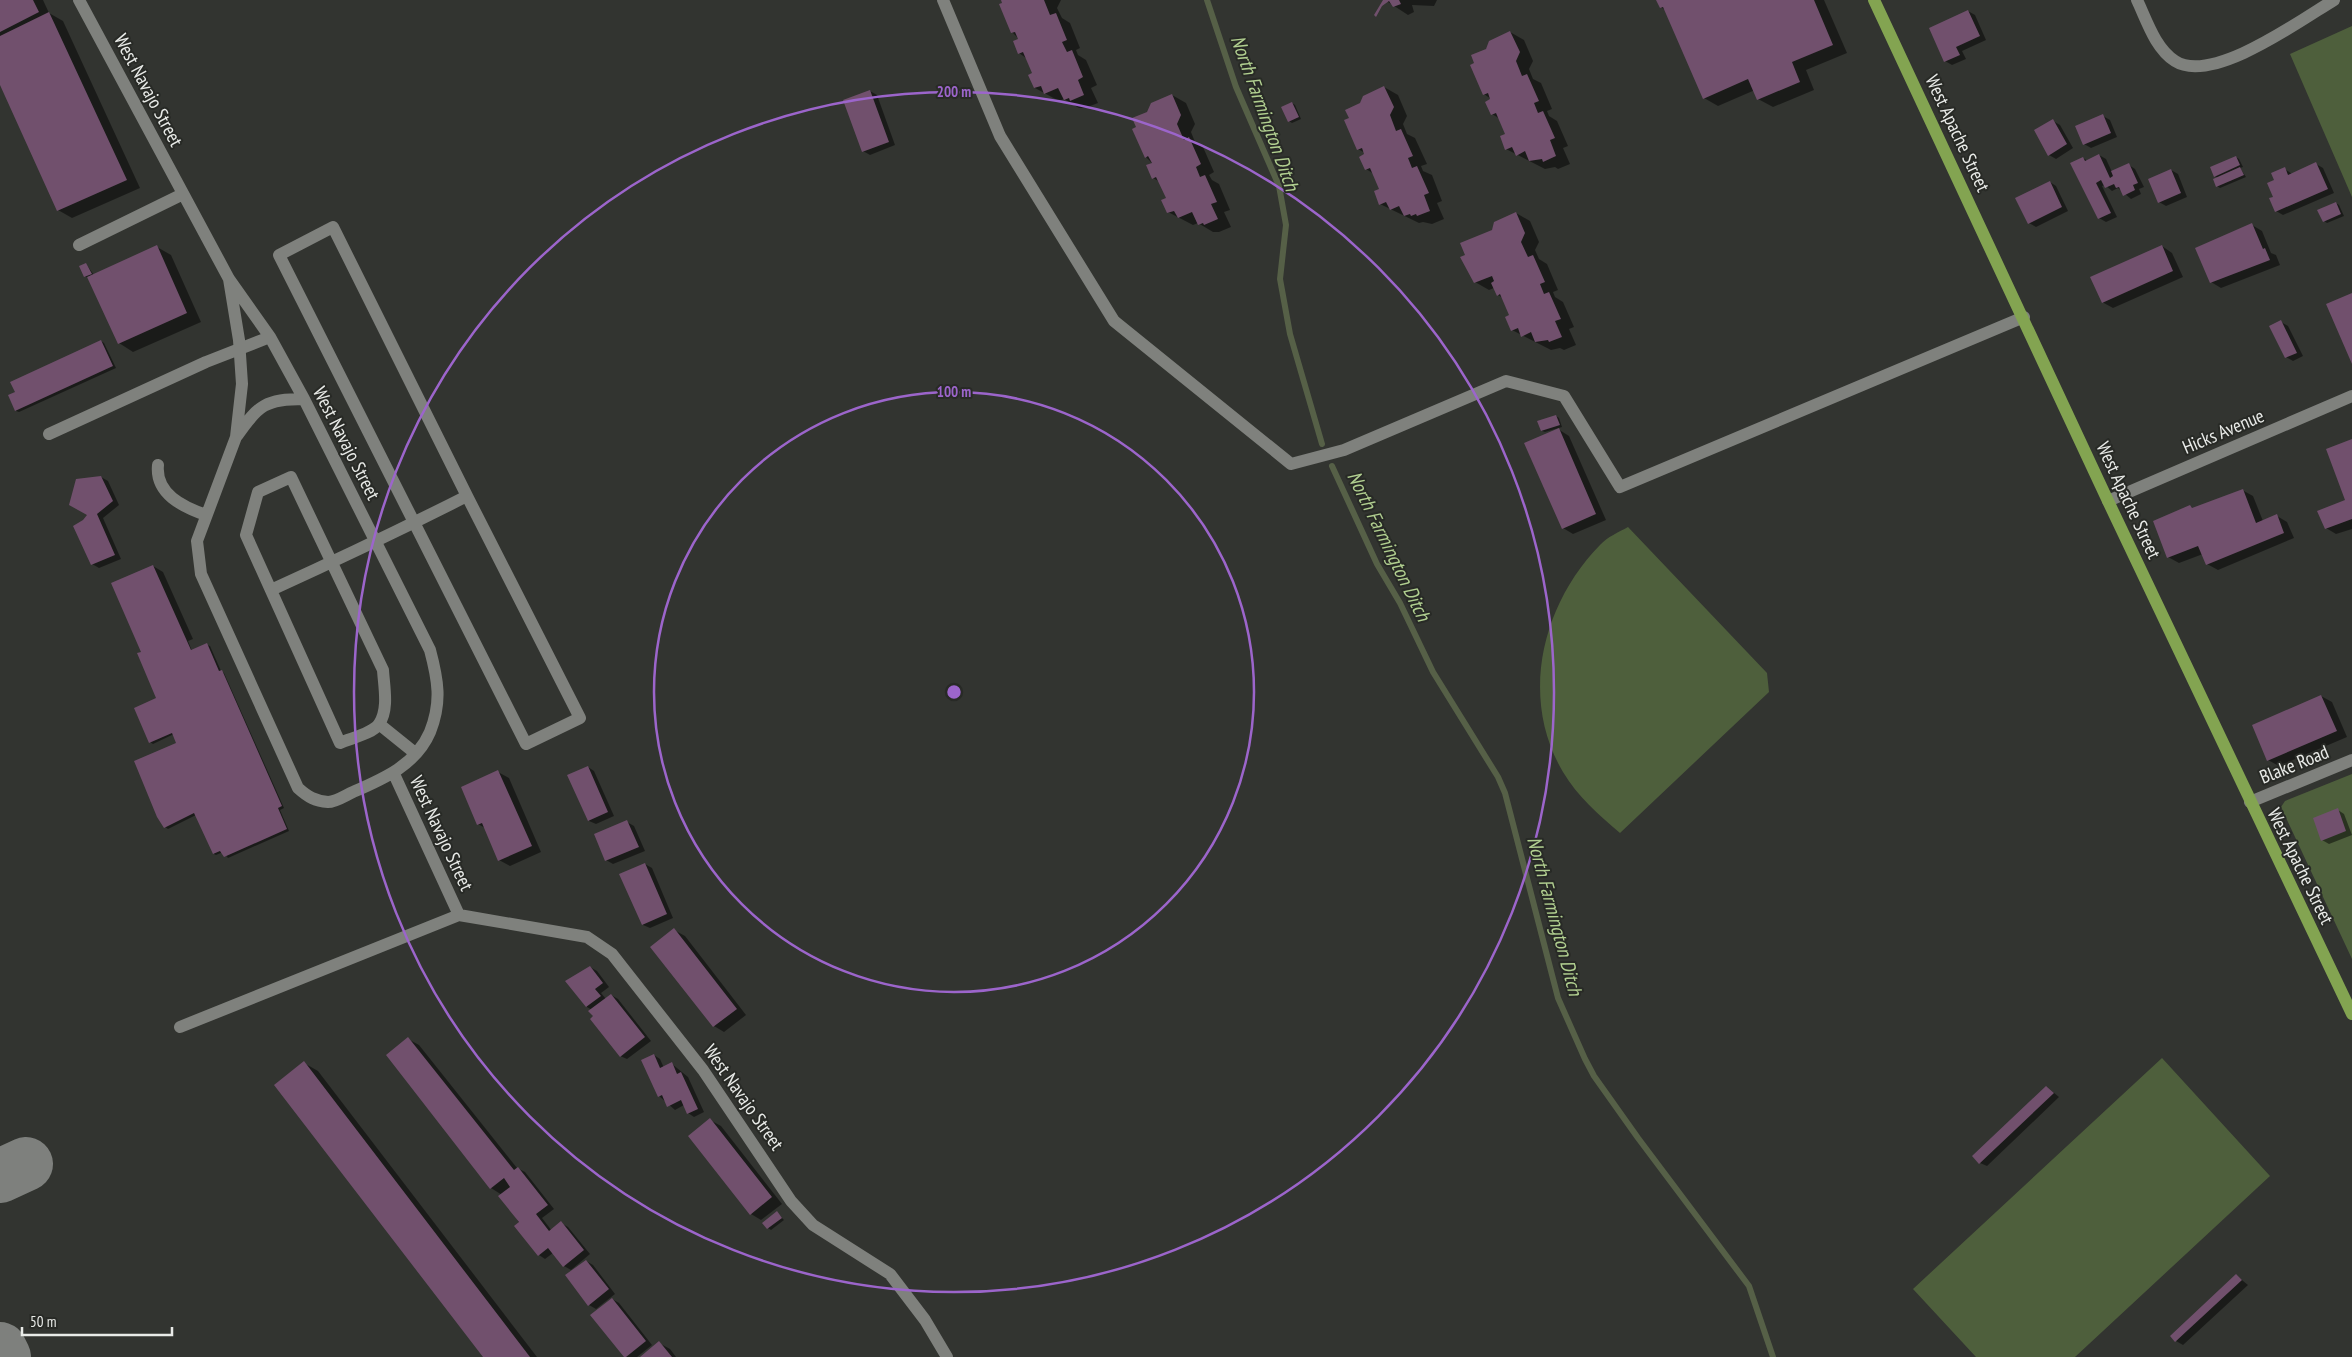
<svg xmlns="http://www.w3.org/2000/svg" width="2352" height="1357" font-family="'PT Sans Narrow',sans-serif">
	<rect width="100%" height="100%" fill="#323430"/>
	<path fill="#4e5f3c" d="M 2352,26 L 2352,197 L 2290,54 Z
		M 1628,527 L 1767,673 L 1769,692 L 1620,833 C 1598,814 1578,797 1563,772 C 1519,698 1542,604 1600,545 C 1607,537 1619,532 1628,527 Z
		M 2352,774 L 2352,959 L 2281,807 L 2285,801 Z
		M 2162,1058 L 2270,1176 L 2075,1357 L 1976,1357 L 1913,1289 Z"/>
	<path fill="#0007" d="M 0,0 L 43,0 L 49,13 L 63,21 L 140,188 L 72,218 L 58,210 L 0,82 Z
		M 1003,0 L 1061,0 L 1057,8 L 1062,18 L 1070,23 L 1080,48 L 1076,50 L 1078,55 L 1086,60 L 1097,85 L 1091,88 L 1098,103 L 1085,108 L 1079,108 L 1064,99 L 1059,101 L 1035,88 L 1034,74 L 1026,58 L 1019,53 L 1020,40 L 1012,32 Z
		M 1385,0 L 1437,0 L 1434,6 L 1412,5 L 1414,12 L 1408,15 Z
		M 1658,0 L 1824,0 L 1847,53 L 1806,70 L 1814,90 L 1773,107 L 1758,99 L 1755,90 L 1718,106 L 1704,98 L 1666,11 L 1661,7 Z
		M 1968,11 L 1975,15 L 1986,40 L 1962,51 L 1966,59 L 1952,65 L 1945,61 Z
		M 1510,32 L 1524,40 L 1533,61 L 1529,69 L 1533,79 L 1541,83 L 1552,109 L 1547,111 L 1549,116 L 1557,121 L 1568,146 L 1563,148 L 1570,164 L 1558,169 L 1555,167 L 1545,169 L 1506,149 L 1506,134 L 1500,119 L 1492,114 L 1491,99 L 1484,94 L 1476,64 L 1486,49 Z
		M 1384,87 L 1398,95 L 1407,116 L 1403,124 L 1407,134 L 1415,138 L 1427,164 L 1421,166 L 1423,171 L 1432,175 L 1442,201 L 1437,203 L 1444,219 L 1432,224 L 1423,222 L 1419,223 L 1380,204 L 1381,189 L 1374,174 L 1366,169 L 1365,153 L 1358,149 L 1350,119 L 1361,104 Z
		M 870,91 L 877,95 L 895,145 L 870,155 L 863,151 Z
		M 1172,95 L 1186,103 L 1195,124 L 1191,132 L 1195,142 L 1203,147 L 1214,172 L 1209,175 L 1212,180 L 1219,184 L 1230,210 L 1224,212 L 1231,227 L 1219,232 L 1213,232 L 1198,223 L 1193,225 L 1168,212 L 1167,199 L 1160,182 L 1153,178 L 1153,164 L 1146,157 L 1137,128 L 1148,113 Z
		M 1292,103 L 1295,105 L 1301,119 L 1292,123 L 1289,121 Z
		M 2103,116 L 2110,120 L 2117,137 L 2091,148 L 2084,144 Z
		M 2053,121 L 2060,125 L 2073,148 L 2056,159 L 2049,155 Z
		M 2099,155 L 2106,159 L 2112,172 L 2129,165 L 2135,169 L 2144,187 L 2139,189 L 2141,194 L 2131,199 L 2118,188 L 2112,191 L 2105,185 L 2102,186 L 2117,217 L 2106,222 L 2099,218 L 2083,158 L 2088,161 Z
		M 2236,157 L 2239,159 L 2243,167 L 2240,168 L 2246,177 L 2220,188 L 2217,186 L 2218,178 L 2215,176 Z
		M 2316,164 L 2323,168 L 2334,193 L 2283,215 L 2276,211 L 2275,197 L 2285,169 L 2292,174 Z
		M 2171,170 L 2178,174 L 2187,197 L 2166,206 L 2159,202 Z
		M 2050,182 L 2056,186 L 2068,211 L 2036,227 L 2029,223 Z
		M 2336,203 L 2339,205 L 2344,216 L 2327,223 L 2324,221 Z
		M 1516,213 L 1530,221 L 1539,242 L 1535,250 L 1539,259 L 1547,264 L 1558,290 L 1553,292 L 1555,297 L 1563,302 L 1574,327 L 1569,329 L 1576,345 L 1564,350 L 1560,348 L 1551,350 L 1512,330 L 1511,316 L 1503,298 L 1498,295 L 1494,288 L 1489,290 L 1475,282 L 1492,230 Z
		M 2252,225 L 2262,231 L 2271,253 L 2276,255 L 2280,265 L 2221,288 L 2211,282 Z
		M 2162,246 L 2172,253 L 2183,277 L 2113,308 L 2102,302 Z
		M 157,247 L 171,255 L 201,322 L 133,352 L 119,343 L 88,278 L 85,276 L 86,264 L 94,275 Z
		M 2281,322 L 2288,326 L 2303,356 L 2293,361 L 2286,357 Z
		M 101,341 L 104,343 L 116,368 L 19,412 L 16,411 L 9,396 Z
		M 1556,416 L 1559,418 L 1562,427 L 1545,432 L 1542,431 L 1539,422 Z
		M 1558,429 L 1569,436 L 1606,520 L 1573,534 L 1563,528 Z
		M 2352,440 L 2352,529 L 2336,534 L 2326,528 L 2347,500 Z
		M 101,477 L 108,481 L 119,505 L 103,518 L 121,559 L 99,568 L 92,564 L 84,521 L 89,514 Z
		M 2242,490 L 2253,496 L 2263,521 L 2277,516 L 2287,522 L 2294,538 L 2218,570 L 2207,564 L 2203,554 L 2179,563 L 2168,557 L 2190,507 L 2194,509 Z
		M 153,566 L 163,572 L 193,639 L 188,641 L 192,651 L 207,645 L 210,646 L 221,671 L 224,673 L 284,808 L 280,810 L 289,831 L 228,858 L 223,852 L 216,855 L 214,854 L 196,815 L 168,829 L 165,827 L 178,743 L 174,734 L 153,744 L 150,742 L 158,699 L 143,652 Z
		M 2321,696 L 2332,702 L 2347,737 L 2279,766 L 2268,760 Z
		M 588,767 L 594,771 L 614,816 L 596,824 L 589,821 Z
		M 498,772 L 509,778 L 541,852 L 510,866 L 499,860 L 485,828 L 478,824 Z
		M 2338,810 L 2344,814 L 2352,835 L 2329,844 L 2322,840 Z
		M 627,822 L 634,826 L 645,851 L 613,864 L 606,860 L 596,835 Z
		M 645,864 L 652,868 L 673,918 L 650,928 L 643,925 L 621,875 Z
		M 674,930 L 685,936 L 746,1015 L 724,1032 L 714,1026 Z
		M 590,967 L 597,971 L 609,987 L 601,993 L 606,999 L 611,995 L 618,999 L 651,1041 L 627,1059 L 620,1056 L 592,1010 L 587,1007 L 567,982 Z
		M 408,1039 L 419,1045 L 517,1168 L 525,1172 L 554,1209 L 542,1218 L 552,1231 L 561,1223 L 568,1227 L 590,1254 L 571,1270 L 564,1266 L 553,1253 L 545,1259 L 539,1255 L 502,1195 L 491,1188 Z
		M 654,1055 L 660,1059 L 664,1068 L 672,1064 L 688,1077 L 704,1112 L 694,1117 L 688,1113 L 684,1105 L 675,1110 L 659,1096 Z
		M 304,1063 L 318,1071 L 537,1357 L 484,1357 Z
		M 2047,1087 L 2059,1097 L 1987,1166 L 1980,1163 Z
		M 710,1120 L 721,1126 L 782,1204 L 761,1220 L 751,1214 Z
		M 777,1213 L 784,1220 L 771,1230 L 768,1228 Z
		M 586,1261 L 593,1265 L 615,1294 L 596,1309 L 589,1305 Z
		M 2237,1276 L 2248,1285 L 2183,1345 L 2176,1341 Z
		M 612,1299 L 619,1303 L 652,1345 L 637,1357 L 625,1357 Z
		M 659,1343 L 670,1349 L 676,1357 L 642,1357 Z"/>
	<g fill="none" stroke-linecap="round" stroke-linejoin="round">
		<path stroke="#566047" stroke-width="6" d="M 1207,0 L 1236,87 L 1279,186 L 1286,225 L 1280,279 L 1290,334 L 1322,444
			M 1332,466 L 1377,564 L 1400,603 L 1433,672 L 1498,777 L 1505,793 L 1558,998 L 1585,1059 L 1594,1076 L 1638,1138 L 1749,1286 L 1773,1357"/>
		<path stroke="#7e807d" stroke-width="54" d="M 0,1176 L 26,1164
			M 0,1349 L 4,1357"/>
	</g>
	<path fill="#71506d" d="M 0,0 L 33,0 L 39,12 L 0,32 Z
		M 1001,0 L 1044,0 L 1050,15 L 1056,13 L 1067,40 L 1062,42 L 1067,52 L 1072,50 L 1083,77 L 1078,80 L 1084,95 L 1070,101 L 1069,98 L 1064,100 L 1058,88 L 1044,94 L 1041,86 L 1034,88 L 1028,75 L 1032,73 L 1023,52 L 1018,54 L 1013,41 L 1018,39 L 1015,32 L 1011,33 L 999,4 L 1002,3 Z
		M 1383,0 L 1399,0 L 1401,4 L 1393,7 L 1389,1 L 1382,6 L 1376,17 L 1374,15 Z
		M 1656,0 L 1814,0 L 1833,45 L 1792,62 L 1800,82 L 1757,100 L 1748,79 L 1703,99 L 1663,7 L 1660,8 Z
		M 1968,10 L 1980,36 L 1956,47 L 1960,55 L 1944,62 L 1929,28 Z
		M 49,12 L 127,180 L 57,211 L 0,85 L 0,36 Z
		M 1510,31 L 1520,52 L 1516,61 L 1522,76 L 1527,74 L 1539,101 L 1534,103 L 1538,113 L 1543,111 L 1555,138 L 1550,140 L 1556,156 L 1543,162 L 1542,159 L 1529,161 L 1525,151 L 1516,156 L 1512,147 L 1505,150 L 1500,136 L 1505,134 L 1496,113 L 1491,115 L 1485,102 L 1490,99 L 1488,93 L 1483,95 L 1470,65 L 1474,63 L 1471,55 L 1486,49 L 1489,41 Z
		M 1384,86 L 1394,107 L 1390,115 L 1396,131 L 1401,129 L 1413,156 L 1408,158 L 1412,168 L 1417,166 L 1429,193 L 1424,195 L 1430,211 L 1417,216 L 1416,214 L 1411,216 L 1410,214 L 1404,216 L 1399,206 L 1390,210 L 1386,202 L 1379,205 L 1374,191 L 1379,189 L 1370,168 L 1365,170 L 1359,157 L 1364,154 L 1362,148 L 1357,150 L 1344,120 L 1349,118 L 1345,110 L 1360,103 L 1363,96 Z
		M 870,90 L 889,142 L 862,152 L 843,100 Z
		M 1172,94 L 1181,115 L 1177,124 L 1184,140 L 1189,137 L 1201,164 L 1196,167 L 1200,177 L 1205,175 L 1217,202 L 1211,204 L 1218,219 L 1204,225 L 1203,223 L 1198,225 L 1192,212 L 1178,218 L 1174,211 L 1167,213 L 1161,200 L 1166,198 L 1156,177 L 1152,179 L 1146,165 L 1152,163 L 1148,156 L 1145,158 L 1132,129 L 1136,127 L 1132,118 L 1147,112 L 1151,103 Z
		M 1292,102 L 1299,117 L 1288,122 L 1281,107 Z
		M 2103,114 L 2111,133 L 2083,145 L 2075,126 Z
		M 2053,119 L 2067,144 L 2048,156 L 2034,130 Z
		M 2099,154 L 2110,178 L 2113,176 L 2111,171 L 2129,163 L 2138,183 L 2133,185 L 2135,190 L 2123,196 L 2119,187 L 2116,188 L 2114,184 L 2105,188 L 2101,180 L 2096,183 L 2111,213 L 2098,219 L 2070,163 L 2083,157 L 2085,161 Z
		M 2236,156 L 2240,165 L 2214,177 L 2210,167 Z
		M 2316,162 L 2328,189 L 2275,212 L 2269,198 L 2273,197 L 2267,183 L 2274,180 L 2271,173 L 2285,167 L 2288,175 Z
		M 2240,167 L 2244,175 L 2216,187 L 2213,179 Z
		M 2171,169 L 2181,193 L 2158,203 L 2148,179 Z
		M 2050,181 L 2062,207 L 2028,224 L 2015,198 Z
		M 2336,202 L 2341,214 L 2323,222 L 2317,210 Z
		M 1516,212 L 1525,233 L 1521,242 L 1528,257 L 1533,255 L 1545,282 L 1540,284 L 1544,294 L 1549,292 L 1561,319 L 1555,321 L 1562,337 L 1549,342 L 1548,340 L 1535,342 L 1531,332 L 1521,337 L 1518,328 L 1511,331 L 1505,317 L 1509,315 L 1500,294 L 1497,296 L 1491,283 L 1494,281 L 1492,276 L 1474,283 L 1460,257 L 1465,255 L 1460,243 L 1492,230 L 1494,222 Z
		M 2252,223 L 2263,249 L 2265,248 L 2270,260 L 2210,283 L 2195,248 Z
		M 157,245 L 187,313 L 118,344 L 87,277 Z
		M 2162,245 L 2173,271 L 2102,303 L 2090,277 Z
		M 86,263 L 92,274 L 84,277 L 79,266 Z
		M 2352,293 L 2352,364 L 2326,304 Z
		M 2281,320 L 2297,353 L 2285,358 L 2269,326 Z
		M 101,340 L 113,366 L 15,411 L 8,395 L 15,392 L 10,382 Z
		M 1556,415 L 1560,425 L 1541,431 L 1537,421 Z
		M 1559,428 L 1596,514 L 1562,529 L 1524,443 Z
		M 2352,439 L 2352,519 L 2325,529 L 2317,511 L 2345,500 L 2326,449 Z
		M 101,476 L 113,501 L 97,514 L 115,555 L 91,565 L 73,526 L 83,520 L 87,515 L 69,505 L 76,479 Z
		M 2243,489 L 2256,523 L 2277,514 L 2284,533 L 2206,565 L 2198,546 L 2167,558 L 2153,521 L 2190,505 L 2192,508 Z
		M 153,565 L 191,650 L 207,643 L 219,671 L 222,670 L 282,806 L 278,808 L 287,829 L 224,857 L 220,851 L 213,854 L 194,813 L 164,828 L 157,817 L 134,761 L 176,743 L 172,733 L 149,743 L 134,708 L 156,698 L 137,653 L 141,652 L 111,583 Z
		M 2321,695 L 2337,731 L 2267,761 L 2252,725 Z
		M 588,766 L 608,812 L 588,821 L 567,775 Z
		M 498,770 L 532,846 L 498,861 L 482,823 L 477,825 L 461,787 Z
		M 2338,808 L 2346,831 L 2321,841 L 2313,818 Z
		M 627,820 L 639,847 L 605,861 L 594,834 Z
		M 645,863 L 667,914 L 642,925 L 619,874 Z
		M 674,928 L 737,1009 L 713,1027 L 650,947 Z
		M 590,966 L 603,983 L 595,989 L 601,996 L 586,1007 L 565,981 Z
		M 611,994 L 645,1037 L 620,1057 L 590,1019 L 593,1016 L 588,1011 Z
		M 408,1037 L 514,1170 L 518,1167 L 548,1205 L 536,1214 L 549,1231 L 561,1221 L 584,1250 L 563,1267 L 548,1248 L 538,1256 L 514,1226 L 519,1222 L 498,1196 L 510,1187 L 504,1178 L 490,1189 L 386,1055 Z
		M 654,1054 L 660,1068 L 672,1062 L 677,1074 L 681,1072 L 698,1109 L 687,1114 L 681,1100 L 667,1107 L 662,1095 L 658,1097 L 641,1060 Z
		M 304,1061 L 530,1357 L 483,1357 L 274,1085 Z
		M 2046,1086 L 2054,1093 L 1979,1164 L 1972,1156 Z
		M 710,1118 L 772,1197 L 750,1215 L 688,1136 Z
		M 777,1211 L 782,1218 L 767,1229 L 762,1223 Z
		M 586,1260 L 609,1289 L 588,1306 L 565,1275 Z
		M 2236,1274 L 2242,1280 L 2175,1342 L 2170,1336 Z
		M 612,1298 L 646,1341 L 626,1357 L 624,1357 L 590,1315 Z
		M 659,1341 L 672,1357 L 640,1357 Z"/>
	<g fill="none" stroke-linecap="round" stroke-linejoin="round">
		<path stroke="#7f817d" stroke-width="12" d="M 79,0 L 229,279 L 270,337 L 304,399 L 430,650 C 438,680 442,702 430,732 C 416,765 383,779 353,792 C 346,795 336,802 328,802 C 315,801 308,797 298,788 L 201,574 L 197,541 L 236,437 L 242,384 L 239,340 L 229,279
			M 943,0 L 1000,136 L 1114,321 L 1291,464 L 1344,450 L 1506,381 L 1564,396 L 1620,487 L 2024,317
			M 2137,0 C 2147,21 2155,48 2175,61 C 2212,85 2301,20 2334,0
			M 79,245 L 183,194
			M 49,434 L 206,362 L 270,337
			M 237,436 C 258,405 266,399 304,399
			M 158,465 C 155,494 183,507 206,515
			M 291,477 L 383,670 C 384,687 389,709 379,724 C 372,734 351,738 340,743 L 246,535 L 258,492 Z
			M 2108,501 L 2352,396
			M 271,590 C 337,560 402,529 467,496 L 333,227 L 279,255 L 526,744 L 580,718 L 467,496
			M 379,724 L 415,753
			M 394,774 L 459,915
			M 2250,802 L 2352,760
			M 459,915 L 587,937 L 612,954 L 703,1070 L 791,1201 L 813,1225 L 890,1274 L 925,1320 L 947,1357
			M 180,1027 L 459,915"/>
		<path stroke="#83a451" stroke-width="12" d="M 1874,0 L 2108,501 L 2352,1014"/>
	</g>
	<g fill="none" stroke="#9c65cb" stroke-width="2.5">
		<circle cx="954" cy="692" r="300"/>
		<circle cx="954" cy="692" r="600"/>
	</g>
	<g text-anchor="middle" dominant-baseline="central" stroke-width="4" stroke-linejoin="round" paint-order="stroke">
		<g font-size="19" fill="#e9ebe8" stroke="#282a26">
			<text transform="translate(149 90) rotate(62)">West Navajo Street</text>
			<text transform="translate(1958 133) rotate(65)">West Apache Street</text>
			<text transform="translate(2223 431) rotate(-23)">Hicks Avenue</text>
			<text transform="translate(347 443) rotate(63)">West Navajo Street</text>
			<text transform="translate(2129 500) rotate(65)">West Apache Street</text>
			<text transform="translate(2294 764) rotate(-22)">Blake Road</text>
			<text transform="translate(442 833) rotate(65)">West Navajo Street</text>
			<text transform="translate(2301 866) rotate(64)">West Apache Street</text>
			<text transform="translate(744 1097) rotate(55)">West Navajo Street</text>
		</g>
		<g font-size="20" font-style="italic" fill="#b1cf90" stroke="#282a26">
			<text transform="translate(1265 113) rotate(70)">North Farmington Ditch</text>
			<text transform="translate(1389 546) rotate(64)">North Farmington Ditch</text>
			<text transform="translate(1555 916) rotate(75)">North Farmington Ditch</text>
		</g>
	</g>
	<circle cx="954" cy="692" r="8" fill="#9c65cb" stroke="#282a26" stroke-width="2.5"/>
	<g font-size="15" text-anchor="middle" font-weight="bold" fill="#9c65cb" stroke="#282a26" stroke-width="4" stroke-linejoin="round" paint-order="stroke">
		<text x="954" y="97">200 m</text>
		<text x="954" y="397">100 m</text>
	</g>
	<path d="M22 1327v8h150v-8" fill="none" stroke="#e9ebe8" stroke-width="2.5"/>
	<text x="30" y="1327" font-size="15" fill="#e9ebe8" stroke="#282a26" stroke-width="4" paint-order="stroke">50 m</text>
</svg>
